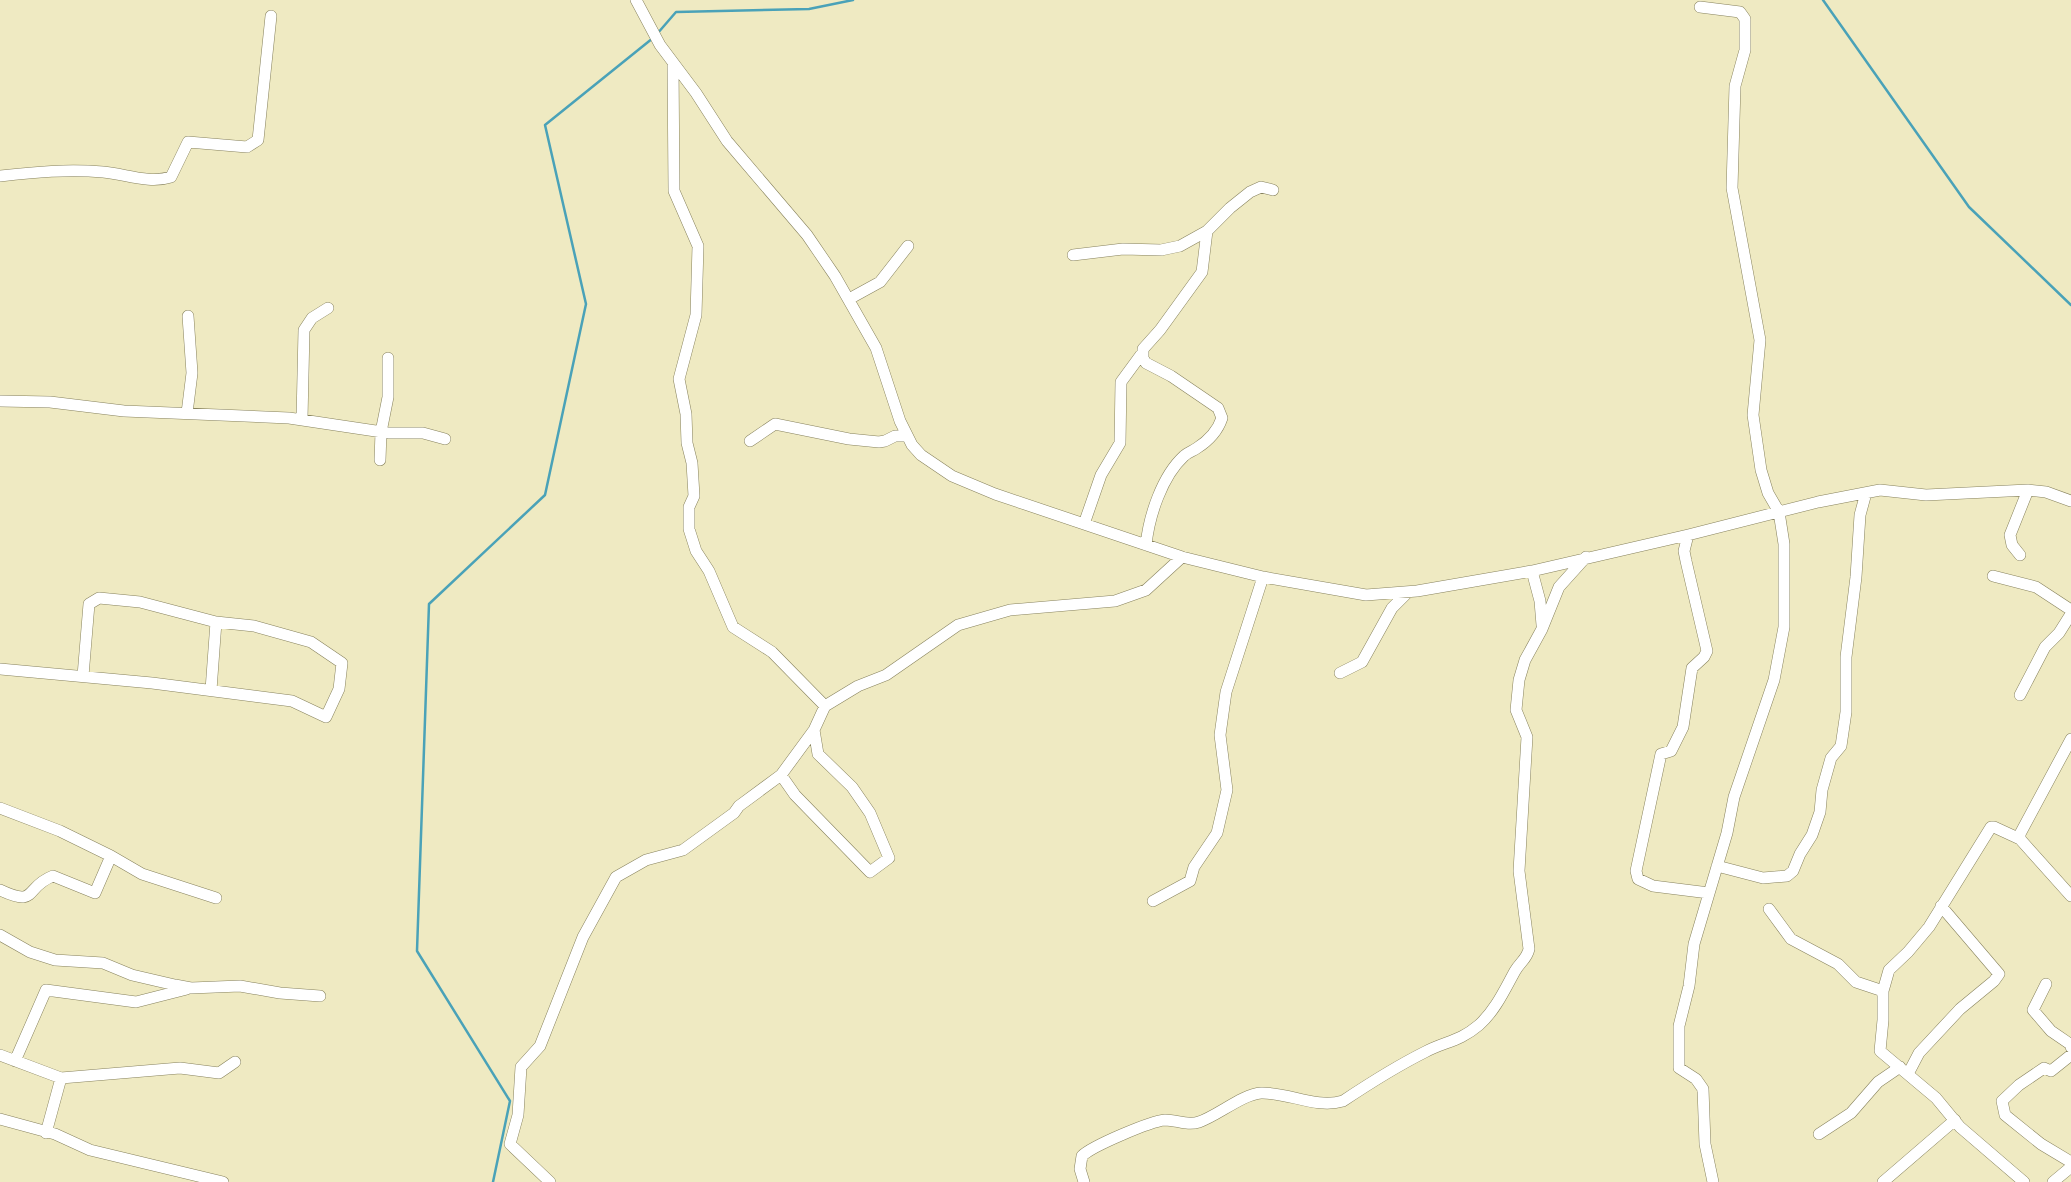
<svg xmlns="http://www.w3.org/2000/svg" width="2071" height="1182" font-family="'Roboto Serif',serif">
	<rect width="100%" height="100%" fill="#efeac2"/>
	<g fill="none" stroke-linecap="round" stroke-linejoin="round">
		<path stroke="#4aa2b8" stroke-width="2.5" d="M 1823,0 L 1969,207 L 2071,305
			M 657,34 L 676,12 L 809,9 L 853,0
			M 493,1182 L 510,1101 L 417,951 L 429,604 L 545,495 L 586,304 L 545,125 L 653,38"/>
		<g stroke="#87825d" stroke-width="12">
			<path id="minor" d="M 636,0 L 660,45 L 696,93 L 727,141 L 807,235 L 835,276 L 876,348 L 900,421 L 912,445 L 921,455 L 952,476 L 995,494 L 1182,557 L 1263,577 L 1366,595 L 1417,591 L 1532,571 L 1688,535 L 1818,502 L 1880,490 L 1926,495 L 2028,490 L 2046,492 L 2071,501
				M 1700,7 L 1740,12 L 1745,19 L 1745,50 L 1735,86 L 1732,188 L 1760,340 L 1753,415 L 1761,470 L 1768,493 L 1779,512 L 1784,544 L 1784,627 L 1774,680 L 1734,797 L 1727,833 L 1694,944 L 1689,986 L 1679,1026 L 1679,1068 L 1696,1079 L 1703,1089 L 1705,1144 L 1713,1182
				M 673,63 L 674,191 L 698,246 L 696,315 L 679,379 L 686,414 L 687,443 L 692,463 L 694,496 L 689,507 L 689,529 L 696,551 L 709,571 L 733,627 L 772,652 L 825,706
				M 0,176 C 35,172 68,169 103,172 C 126,174 149,184 171,177 L 188,142 L 247,147 L 258,140 L 271,16
				M 1073,255 L 1123,249 L 1161,250 L 1180,246 L 1207,231
				M 849,299 L 880,282 L 908,246
				M 0,401 L 50,402 L 124,411 L 289,418 L 389,433 L 423,433 L 445,439
				M 187,413 L 192,373 L 188,316
				M 302,419 L 304,330 L 312,318 L 328,308
				M 750,441 L 775,424 L 849,439 L 879,442 L 885,441 L 895,436 L 907,436
				M 380,460 L 381,432 L 388,397 L 388,358
				M 1084,524 L 1101,475 L 1120,443 L 1121,382 L 1143,352
				M 1688,535 L 1684,551 L 1686,561 L 1707,651 L 1704,657 L 1692,668 L 1683,727 L 1671,751 L 1661,754 L 1636,871 L 1638,879 L 1653,886 L 1709,893
				M 1146,545 C 1149,516 1162,476 1184,456 C 1188,452 1193,451 1197,448 C 1208,441 1218,430 1222,418 L 1218,408 L 1171,376 L 1146,363 L 1143,358 L 1143,349 L 1160,330 L 1202,272 L 1207,231 L 1230,208 L 1250,192 L 1261,187 L 1273,190
				M 2020,555 L 2012,545 L 2010,535 L 2028,490
				M 1532,571 L 1540,601 L 1542,625
				M 1993,576 L 2036,587 L 2071,610
				M 0,669 L 152,683 L 292,701 L 326,717 L 339,689 L 342,663 L 311,642 L 254,626 L 216,622 L 211,690
				M 1340,673 L 1362,662 L 1392,608 L 1408,592
				M 83,676 L 89,604 L 99,598 L 140,602 L 216,622
				M 2020,695 L 2045,647 L 2059,633 L 2071,614
				M 781,775 L 795,795 L 870,872 L 889,858 L 870,813 L 852,787 L 818,754 L 814,730
				M 0,808 L 60,831 L 111,856 L 95,893 L 53,876 C 24,887 38,908 0,890
				M 2020,839 L 2020,834 L 2071,739
				M 111,856 L 142,874 L 216,898
				M 1717,866 L 1763,878 L 1787,876 L 1793,871 L 1800,854 L 1812,835 L 1820,812 L 1822,790 L 1831,758 L 1841,746 L 1846,712 L 1846,657 L 1856,577 L 1860,515 L 1866,493
				M 1153,901 L 1190,881 L 1194,867 L 1217,833 L 1227,790 L 1220,735 L 1226,692 L 1263,577
				M 1769,909 L 1791,939 L 1838,964 L 1856,982 L 1883,991
				M 0,935 L 30,952 L 55,960 L 103,963 L 132,975 L 175,985 L 191,988 L 240,986 L 280,993 L 320,996
				M 2046,984 L 2033,1010 L 2051,1031 L 2070,1044 L 2071,1047
				M 0,1055 L 61,1078 L 46,1133
				M 2071,1055 L 2051,1071 L 2044,1068 L 2019,1085 L 2002,1101 L 2005,1115 L 2041,1144 L 2071,1162
				M 15,1061 L 46,990 L 136,1002 L 187,989
				M 1908,1074 L 1919,1053 L 1960,1009 L 1994,981 L 1999,974 L 1941,906
				M 61,1078 L 180,1068 L 219,1073 L 235,1062
				M 0,1119 L 55,1134 L 90,1150 L 223,1182
				M 1819,1134 L 1851,1113 L 1878,1082 L 1900,1067
				M 550,1182 L 510,1144 L 518,1115 L 521,1067 L 540,1046 L 583,937 L 616,877 L 646,860 L 683,850 L 734,813 L 739,806 L 781,775 L 814,730 L 825,706 L 858,686 L 886,675 L 958,625 L 1010,610 L 1115,601 L 1146,590 L 1182,557
				M 1084,1182 L 1080,1169 L 1082,1156 C 1092,1146 1151,1121 1165,1120 C 1177,1120 1187,1126 1199,1122 C 1217,1116 1243,1094 1261,1093 C 1288,1092 1316,1109 1343,1101 C 1370,1083 1397,1066 1425,1052 C 1446,1041 1459,1042 1479,1025 C 1495,1011 1505,989 1515,971 C 1520,962 1527,959 1529,949 L 1519,871 L 1527,737 L 1516,710 L 1519,680 L 1525,660 L 1542,629 L 1559,587 L 1586,557
				M 1883,1182 L 1955,1120
				M 2024,1182 L 1960,1127 L 1936,1098 L 1880,1051 L 1883,1020 L 1883,991 L 1889,970 L 1908,952 L 1929,927 L 1991,827 L 1994,827 L 2020,839 L 2071,896
				M 2053,1182 L 2071,1167"/>
		</g>
		<use href="#minor" stroke="#fff" stroke-width="11"/>
	</g>
</svg>
